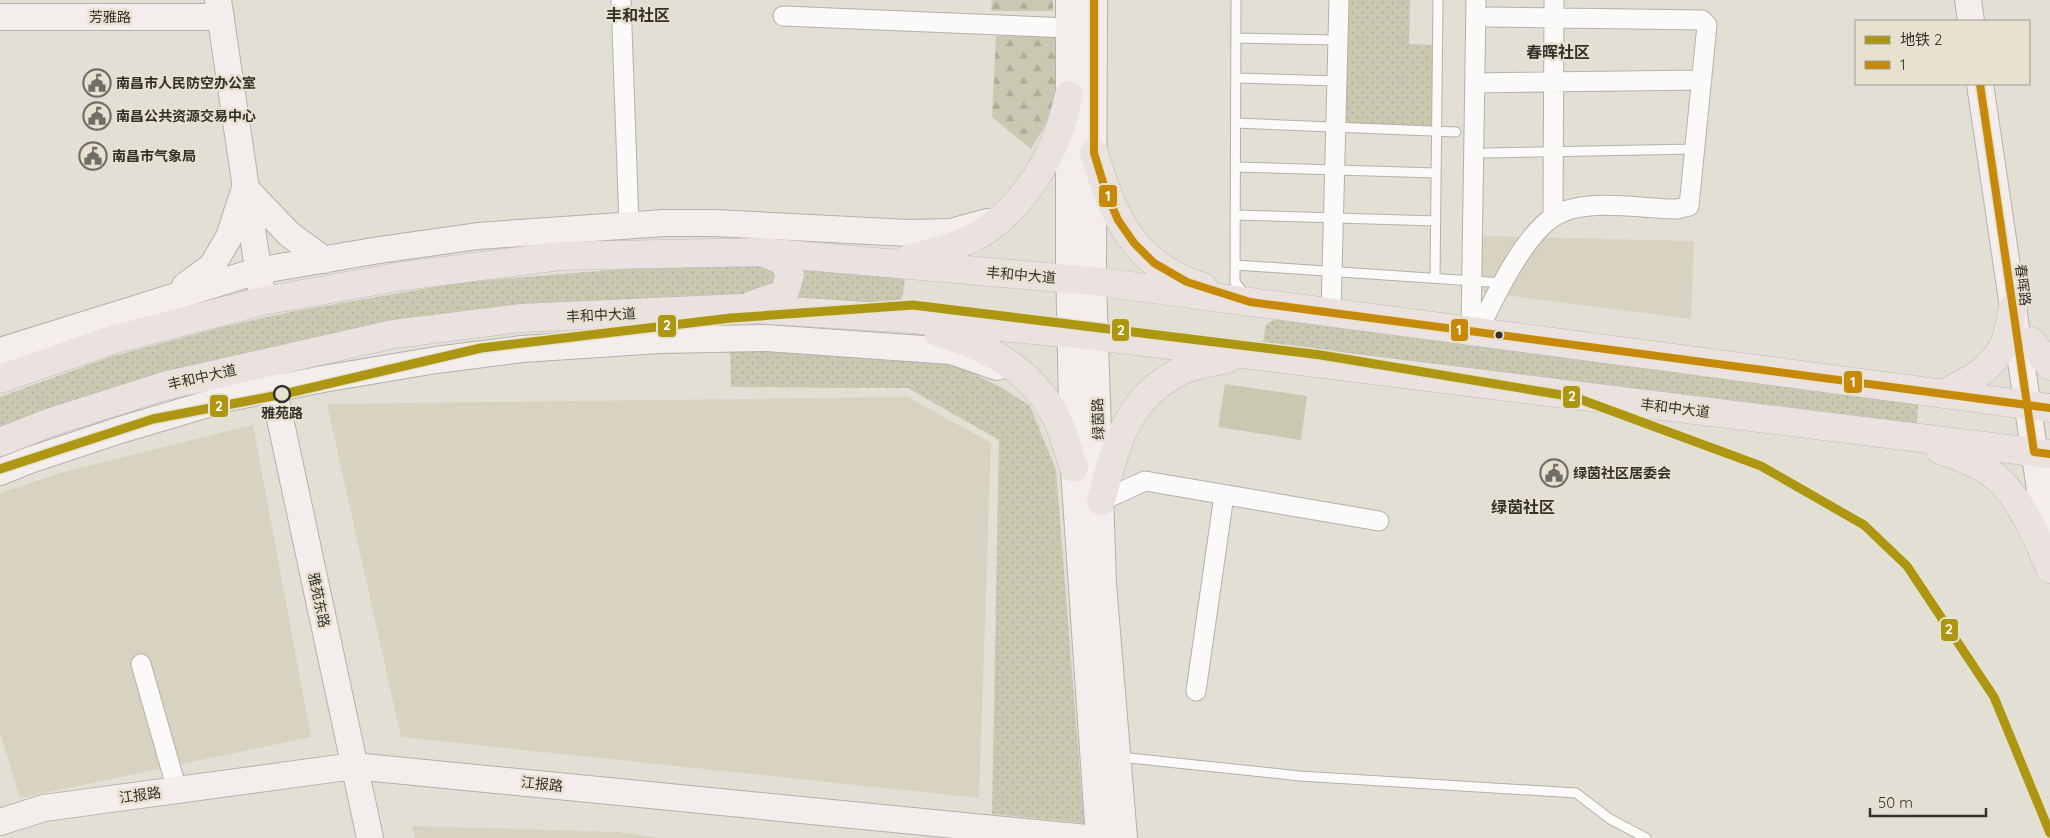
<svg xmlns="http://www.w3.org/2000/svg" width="2050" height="838" font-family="Quicksand,'Noto Sans SC',sans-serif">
	<defs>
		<pattern id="forest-firs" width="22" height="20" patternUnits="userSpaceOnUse" patternTransform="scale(1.25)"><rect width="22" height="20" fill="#c9c9b2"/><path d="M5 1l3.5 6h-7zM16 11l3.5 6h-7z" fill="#adad99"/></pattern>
		<pattern id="park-dots" width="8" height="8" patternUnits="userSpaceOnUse" patternTransform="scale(1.25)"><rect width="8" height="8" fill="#c9c9b2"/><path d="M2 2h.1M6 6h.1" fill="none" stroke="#adad99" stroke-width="1.8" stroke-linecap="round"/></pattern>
	</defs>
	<rect width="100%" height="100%" fill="#e2dfd5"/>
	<path fill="#d8d3c1" d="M 1478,236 L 1694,241 L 1691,319 L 1481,292 Z
		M 908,397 L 991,443 L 979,798 L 401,737 L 327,404 Z
		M 253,425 L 311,737 L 20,798 L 0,732 L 0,493 L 64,472 Z
		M 412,826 L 618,832 L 661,838 L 415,838 Z"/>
	<path fill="#c9c9b2" d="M 1225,384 L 1307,396 L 1301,440 L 1218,427 Z"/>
	<path fill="url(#forest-firs)" d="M 992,0 L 1053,0 L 1053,11 L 991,11 Z
		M 996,36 L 1060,36 L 1059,92 L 1053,112 L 1031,149 L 992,117 Z"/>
	<path fill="url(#park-dots)" d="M 1343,0 L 1410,0 L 1409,44 L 1435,45 L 1433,127 L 1339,124 Z
		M 784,266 L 899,276 L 905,281 L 901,302 L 894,305 L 582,302 L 0,431 L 0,397 L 110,357 L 222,327 L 295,311 L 464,282 L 647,267 Z
		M 1275,319 L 1913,399 L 1918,406 L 1917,423 L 1909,429 L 1270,348 L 1263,342 L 1266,325 Z
		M 730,347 L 955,364 L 1004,389 L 1030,406 L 1056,470 L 1084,823 L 992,814 L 999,440 L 908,388 L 731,387 Z"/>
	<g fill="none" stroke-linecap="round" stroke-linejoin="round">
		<g stroke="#b3b1aa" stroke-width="11">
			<path id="lane" d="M 1236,0 L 1235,282 L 1246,296
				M 1236,38 L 1338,40
				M 1236,78 L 1337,81
				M 1236,123 L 1456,132
				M 1486,153 L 1695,149
				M 1236,167 L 1436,173
				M 1235,215 L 1436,221
				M 1235,265 L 1503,283
				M 1435,278 L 1438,0
				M 1120,757 L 1300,776 L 1576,793 L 1610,819 L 1646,838"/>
		</g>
		<g stroke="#b3b1aa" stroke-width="21">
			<path id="street" d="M 621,0 L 629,225
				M 783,16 L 1069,28
				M 1475,83 L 1702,80
				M 1553,217 L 1554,0
				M 1331,313 L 1339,0
				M 1471,331 L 1476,0
				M 1477,332 C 1495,298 1521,239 1553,217 C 1564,210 1576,207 1589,206 C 1617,203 1649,209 1677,209 L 1689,206 L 1707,25 L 1702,20 L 1489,17
				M 1101,501 L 1145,481 L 1379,521
				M 141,664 L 177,790
				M 1196,691 L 1224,495"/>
		</g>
		<g stroke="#b3b1aa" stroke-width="28">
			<path id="secondary" d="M 218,0 L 261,289
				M 1069,0 L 1069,262 L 1073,455 L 1099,838
				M 1094,0 L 1093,281 L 1103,584 L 1124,838
				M 1968,0 L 1971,21
				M 0,17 L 221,17
				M 1980,84 L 2050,557
				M 185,286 L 212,266 L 229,237 L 245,188 L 289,234 L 324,260
				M 0,351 L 257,271 L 379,250 L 478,236 L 664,223 L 715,223 L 908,233 L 951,232 L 987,222
				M 270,372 L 370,838
				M 0,472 L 30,460 L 120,430 L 228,398 L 323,379 L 436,360 L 522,349 L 660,340 L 766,338 L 951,351 L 997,367
				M 0,822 L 44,808 L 354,766 L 1087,838"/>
		</g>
		<g stroke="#bdbbb6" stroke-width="29">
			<path id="primary" d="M 1094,153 C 1114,218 1133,265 1203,287
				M 906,260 C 928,253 954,248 975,237 C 1014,215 1044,173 1059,131 C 1063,120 1066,107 1069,95
				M 752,305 L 784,294 L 790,275 L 783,261 L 763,252
				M 938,332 C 988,347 1031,369 1056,417 C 1064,433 1068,452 1074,468
				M 2031,341 L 2050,366
				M 0,379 L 112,340 L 263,301 L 403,276 L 560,256 L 761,252 L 1093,281 L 2050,408
				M 1943,394 C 1968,381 1993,370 2005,342 C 2009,332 2010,319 2013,308
				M 0,442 L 51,422 L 164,386 L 394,334 L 521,318 L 741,308 L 912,319 L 1088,335 L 2050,454
				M 1940,450 C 1958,456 1977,463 1992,474 C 2020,495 2037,538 2050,569
				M 1101,501 C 1116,445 1127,395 1185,369 C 1198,364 1213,362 1227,359"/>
		</g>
		<use href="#lane" stroke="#fbfaf9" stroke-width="9"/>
		<use href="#street" stroke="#fbfaf9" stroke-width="19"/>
		<use href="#secondary" stroke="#f3eeec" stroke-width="26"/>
		<use href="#primary" stroke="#ebe2e0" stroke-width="28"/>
		<g stroke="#e7e2d0" stroke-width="11">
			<path id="bus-1" d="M 1094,0 L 1094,153 L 1106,192 L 1118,220 L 1134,243 L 1154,263 L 1187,282 L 1250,302 L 2050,408
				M 1980,84 L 2034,452 L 2050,454"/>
		</g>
		<use href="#bus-1" stroke="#c6890a" stroke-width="8"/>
		<g stroke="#e7e2d0" stroke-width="12">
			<path id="metro-1" d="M 0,469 L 153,419 L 284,394 L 481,348 L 731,318 L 913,305 L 1321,355 L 1574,397 L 1761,466 L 1864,525 L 1907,566 L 1994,697 L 2050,833"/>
		</g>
		<use href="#metro-1" stroke="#ad9611" stroke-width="9"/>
	</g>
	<defs>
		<g id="civic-ring" transform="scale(1.4375)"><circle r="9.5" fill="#e7e2d0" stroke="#706e66" stroke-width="1.5"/><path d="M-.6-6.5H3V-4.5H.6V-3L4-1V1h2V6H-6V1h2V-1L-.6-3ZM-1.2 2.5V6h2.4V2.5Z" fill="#706e66"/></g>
	</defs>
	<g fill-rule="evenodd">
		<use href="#civic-ring" x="97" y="83"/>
		<use href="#civic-ring" x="97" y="116"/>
		<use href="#civic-ring" x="93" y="156"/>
		<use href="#civic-ring" x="1554" y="473"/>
	</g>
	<circle fill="#33312a" stroke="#e7e2d0" stroke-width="2" cx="1499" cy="335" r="4.5"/>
	<circle fill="#e7e2d0" stroke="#33312a" stroke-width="2.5" cx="282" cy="394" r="8"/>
	<g text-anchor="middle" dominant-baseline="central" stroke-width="5" stroke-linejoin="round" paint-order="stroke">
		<g font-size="14" fill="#33312a" stroke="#e7e2d0">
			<text x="110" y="17">芳雅路</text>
			<text transform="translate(1021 275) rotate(5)">丰和中大道</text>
			<text transform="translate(2023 285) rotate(83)">春晖路</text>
			<text transform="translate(601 315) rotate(-3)">丰和中大道</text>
			<text transform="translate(202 377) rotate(-13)">丰和中大道</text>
			<text transform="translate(1675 408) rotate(7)">丰和中大道</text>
			<text transform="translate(1098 419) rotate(-92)">绿茵路</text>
			<text transform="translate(319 600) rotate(78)">雅苑东路</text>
			<text transform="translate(542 784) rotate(6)">江报路</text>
			<text transform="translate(140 795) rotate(-8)">江报路</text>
		</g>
		<g font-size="14" font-weight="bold" fill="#33312a" stroke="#e7e2d0" text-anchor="start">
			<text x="116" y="83">南昌市人民防空办公室</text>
			<text x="116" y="116">南昌公共资源交易中心</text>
			<text x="112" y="156">南昌市气象局</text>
			<text x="1573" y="473">绿茵社区居委会</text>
		</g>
		<g font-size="14" font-weight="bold" fill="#33312a" stroke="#e7e2d0">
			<text x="282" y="413">雅苑路</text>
		</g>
		<g font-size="16" font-weight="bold" fill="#33312a" stroke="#e7e2d0">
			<text x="638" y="15">丰和社区</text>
			<text x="1558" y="52">春晖社区</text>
			<text x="1523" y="507">绿茵社区</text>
		</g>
	</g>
	<g stroke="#e7e2d0" stroke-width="2">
		<rect x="1098" y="184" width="20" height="24" rx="5" fill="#c6890a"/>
		<rect x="657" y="314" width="20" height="24" rx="5" fill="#ad9611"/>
		<rect x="1450" y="318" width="19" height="24" rx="5" fill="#c6890a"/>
		<rect x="1111" y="318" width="19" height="24" rx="5" fill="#ad9611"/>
		<rect x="1843" y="370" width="20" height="24" rx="5" fill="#c6890a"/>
		<rect x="1562" y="385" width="19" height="24" rx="5" fill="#ad9611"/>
		<rect x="209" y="394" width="20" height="24" rx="5" fill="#ad9611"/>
		<rect x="1940" y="618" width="19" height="24" rx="5" fill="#ad9611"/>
	</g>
	<g font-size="14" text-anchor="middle" font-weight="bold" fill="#fff">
		<text x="1108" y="201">1</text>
		<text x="667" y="330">2</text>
		<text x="1459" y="335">1</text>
		<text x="1121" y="335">2</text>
		<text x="1853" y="387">1</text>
		<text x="1572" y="401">2</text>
		<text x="219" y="411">2</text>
		<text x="1949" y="634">2</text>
	</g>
	<rect x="1855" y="20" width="175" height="65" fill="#e7e2d0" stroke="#9f9b8e"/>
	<rect x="1865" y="36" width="25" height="8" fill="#ad9611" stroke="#9f9b8e"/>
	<text x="1900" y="45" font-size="15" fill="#33312a">地铁 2</text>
	<rect x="1865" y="61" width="25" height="8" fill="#c6890a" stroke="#9f9b8e"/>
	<text x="1900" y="70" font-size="15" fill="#33312a">1</text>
	<path d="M1870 808v8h116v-8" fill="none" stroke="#33312a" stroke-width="2.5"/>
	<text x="1878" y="808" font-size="15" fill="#33312a" stroke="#e7e2d0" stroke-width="4" paint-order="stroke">50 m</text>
</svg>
